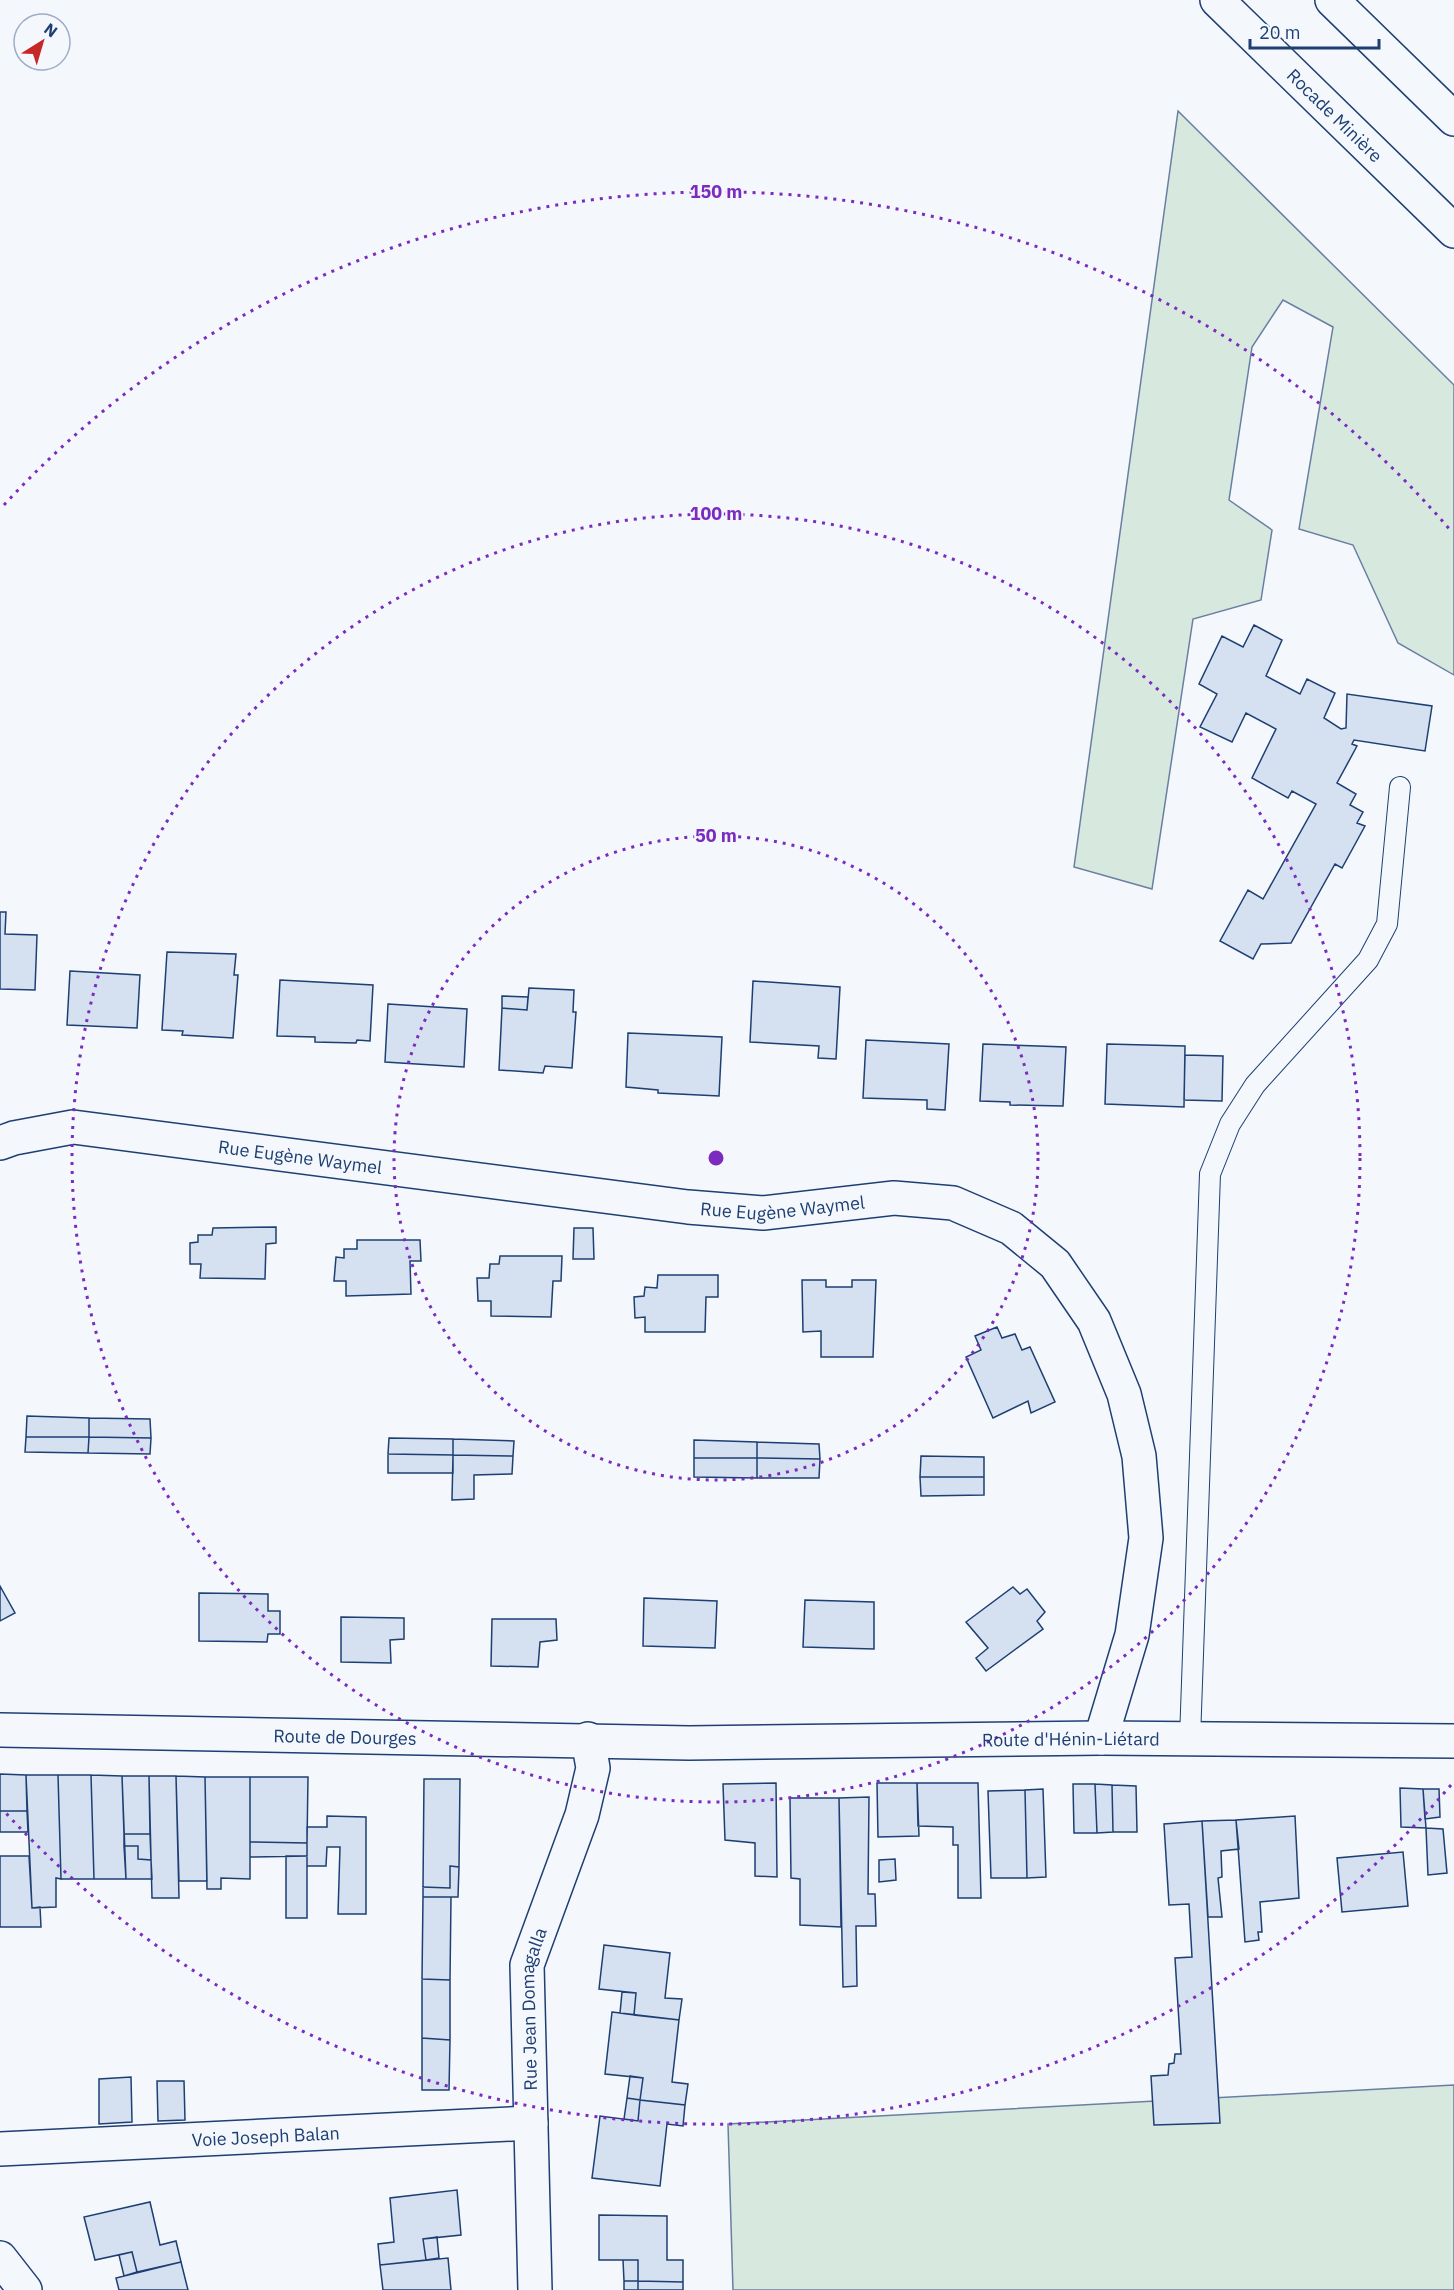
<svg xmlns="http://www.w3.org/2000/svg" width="1454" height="2290" font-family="'IBM Plex Sans',sans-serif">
	<rect width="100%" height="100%" fill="#f4f7fb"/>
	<path fill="#d7e8df" stroke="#687fa3" stroke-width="1.5" d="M 1178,111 L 1454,385 L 1454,675 L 1398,643 L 1353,545 L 1299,529 L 1333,327 L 1283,300 L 1252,347 L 1229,500 L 1272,530 L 1261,600 L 1193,619 L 1152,889 L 1074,867 Z
		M 1454,2085 L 1454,2290 L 733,2290 L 728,2124 Z"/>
	<path fill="#d5e0f0" stroke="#1d3f73" stroke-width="1.5" d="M 1254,625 L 1282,640 L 1266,676 L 1300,694 L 1307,679 L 1335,693 L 1324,718 L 1341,729 L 1346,728 L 1347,694 L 1432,706 L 1425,751 L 1354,740 L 1352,744 L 1357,746 L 1337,783 L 1356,794 L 1350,805 L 1363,812 L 1357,823 L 1365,826 L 1342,868 L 1335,864 L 1291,943 L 1261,944 L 1253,959 L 1220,941 L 1248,890 L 1263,899 L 1316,804 L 1292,791 L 1288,798 L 1252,778 L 1276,729 L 1246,713 L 1232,742 L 1200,727 L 1217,694 L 1199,684 L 1222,636 L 1243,647 Z
		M 0,912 L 6,912 L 5,934 L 37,935 L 35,990 L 0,989 Z
		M 167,952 L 236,954 L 234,975 L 238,975 L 233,1038 L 182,1035 L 183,1031 L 162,1030 Z
		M 70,971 L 140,975 L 137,1028 L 67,1025 Z
		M 280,980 L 373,985 L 370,1041 L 357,1040 L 356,1043 L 315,1042 L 315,1037 L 277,1036 Z
		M 753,981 L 840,987 L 836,1059 L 818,1058 L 819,1046 L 750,1042 Z
		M 529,988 L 574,990 L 573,1012 L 576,1012 L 572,1068 L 545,1066 L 543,1073 L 499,1070 L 502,1008 L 527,1010 Z
		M 502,996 L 528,997 L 527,1010 L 502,1008 Z
		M 388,1004 L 467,1009 L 464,1067 L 385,1062 Z
		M 628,1033 L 722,1037 L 719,1096 L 658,1093 L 658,1090 L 626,1087 Z
		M 866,1040 L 949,1044 L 945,1110 L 927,1109 L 927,1100 L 863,1098 Z
		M 983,1044 L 1066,1047 L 1063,1106 L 1010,1105 L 1010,1102 L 980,1101 Z
		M 1107,1044 L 1185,1046 L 1184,1107 L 1105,1104 Z
		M 1185,1055 L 1223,1056 L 1222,1101 L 1184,1100 Z
		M 276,1227 L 276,1243 L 266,1244 L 265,1279 L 200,1278 L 201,1264 L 190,1264 L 190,1243 L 198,1242 L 198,1235 L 212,1235 L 213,1228 Z
		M 574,1228 L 593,1228 L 594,1259 L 573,1259 Z
		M 357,1240 L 420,1240 L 421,1261 L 410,1261 L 411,1294 L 346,1296 L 346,1281 L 334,1281 L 336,1257 L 344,1258 L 344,1249 L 357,1249 Z
		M 500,1256 L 562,1256 L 561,1281 L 553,1281 L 551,1317 L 491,1316 L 491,1301 L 478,1301 L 477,1278 L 489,1278 L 490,1264 L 499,1264 Z
		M 658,1275 L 718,1275 L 718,1297 L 706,1297 L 705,1332 L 645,1332 L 645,1317 L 635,1318 L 634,1297 L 644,1296 L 645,1287 L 657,1288 Z
		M 802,1280 L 826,1280 L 826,1287 L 852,1287 L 852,1280 L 876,1280 L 873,1357 L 821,1357 L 821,1331 L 803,1332 Z
		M 997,1327 L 1002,1338 L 1015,1334 L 1022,1350 L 1030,1347 L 1055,1402 L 1031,1413 L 1028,1401 L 993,1418 L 966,1357 L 981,1350 L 975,1336 Z
		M 27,1416 L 89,1418 L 89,1437 L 26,1437 Z
		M 89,1418 L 150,1419 L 151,1438 L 89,1437 Z
		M 26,1437 L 89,1437 L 88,1453 L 25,1452 Z
		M 89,1437 L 151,1438 L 150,1454 L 88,1453 Z
		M 389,1438 L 453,1439 L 453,1455 L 388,1454 Z
		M 453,1439 L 514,1441 L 513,1456 L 453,1455 Z
		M 694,1440 L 757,1442 L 757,1458 L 694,1458 Z
		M 757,1442 L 819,1444 L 820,1459 L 757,1458 Z
		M 388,1454 L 453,1455 L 453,1473 L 388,1473 Z
		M 453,1455 L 513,1456 L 512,1474 L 474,1475 L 474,1499 L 452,1500 Z
		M 921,1456 L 984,1457 L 984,1477 L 920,1477 Z
		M 694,1458 L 757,1458 L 757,1478 L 694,1477 Z
		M 757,1458 L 820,1459 L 819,1478 L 757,1478 Z
		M 920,1477 L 984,1477 L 984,1495 L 921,1496 Z
		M 0,1586 L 15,1613 L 0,1621 Z
		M 1013,1587 L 1020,1594 L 1027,1589 L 1045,1612 L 1037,1621 L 1043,1629 L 986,1671 L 976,1658 L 988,1648 L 966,1622 Z
		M 199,1593 L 268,1594 L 268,1611 L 280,1611 L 280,1634 L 268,1634 L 267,1642 L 199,1641 Z
		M 644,1598 L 717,1601 L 715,1648 L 643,1646 Z
		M 805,1600 L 874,1602 L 874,1649 L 803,1647 Z
		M 341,1617 L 404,1618 L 404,1639 L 390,1640 L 391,1663 L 341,1662 Z
		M 492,1619 L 556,1619 L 557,1640 L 540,1642 L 538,1667 L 491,1666 Z
		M 0,1774 L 26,1775 L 27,1811 L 0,1811 Z
		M 26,1775 L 58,1775 L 61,1879 L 56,1878 L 56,1907 L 32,1908 Z
		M 58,1775 L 91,1775 L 94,1879 L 61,1879 Z
		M 91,1775 L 122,1776 L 126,1879 L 94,1879 Z
		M 122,1776 L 149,1776 L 150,1834 L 124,1834 Z
		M 149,1776 L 176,1776 L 179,1898 L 152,1898 Z
		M 176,1776 L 205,1777 L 207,1881 L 179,1881 Z
		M 205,1777 L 250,1777 L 250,1879 L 221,1878 L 221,1889 L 207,1889 Z
		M 250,1777 L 308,1777 L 307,1843 L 250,1842 Z
		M 424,1779 L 460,1779 L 459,1867 L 450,1866 L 450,1888 L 423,1887 Z
		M 776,1783 L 777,1877 L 755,1876 L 755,1843 L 725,1840 L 723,1784 Z
		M 877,1783 L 917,1783 L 919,1836 L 878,1837 Z
		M 917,1783 L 978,1783 L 981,1898 L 958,1898 L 958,1845 L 953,1845 L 953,1827 L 918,1826 Z
		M 1073,1784 L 1095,1784 L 1097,1833 L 1074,1833 Z
		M 1095,1784 L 1112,1785 L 1113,1832 L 1097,1833 Z
		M 1112,1785 L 1136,1786 L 1137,1832 L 1113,1832 Z
		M 1400,1788 L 1423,1789 L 1426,1828 L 1401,1827 Z
		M 1043,1789 L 1046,1877 L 1027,1878 L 1025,1790 Z
		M 1423,1789 L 1439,1789 L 1440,1817 L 1425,1819 Z
		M 1025,1790 L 1027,1878 L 991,1878 L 988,1791 Z
		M 869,1797 L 868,1894 L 875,1894 L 876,1926 L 856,1926 L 857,1986 L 843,1987 L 839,1798 Z
		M 790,1798 L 839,1798 L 841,1927 L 800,1925 L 800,1879 L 791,1878 Z
		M 0,1811 L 27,1811 L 28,1832 L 0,1832 Z
		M 327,1816 L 366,1817 L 366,1914 L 338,1914 L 340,1847 L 327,1847 L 326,1866 L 307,1866 L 307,1827 L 327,1827 Z
		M 1295,1816 L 1299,1898 L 1260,1902 L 1262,1932 L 1258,1932 L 1259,1940 L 1245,1942 L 1236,1820 Z
		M 1236,1820 L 1239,1849 L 1221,1851 L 1222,1877 L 1218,1878 L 1222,1917 L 1208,1917 L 1202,1821 Z
		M 1202,1821 L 1220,2123 L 1154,2125 L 1151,2076 L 1168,2075 L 1169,2064 L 1174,2063 L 1175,2054 L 1181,2054 L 1175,1958 L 1192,1957 L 1189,1904 L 1169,1905 L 1164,1824 Z
		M 1426,1828 L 1443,1829 L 1447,1873 L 1428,1875 Z
		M 124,1834 L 150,1834 L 151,1860 L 138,1859 L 138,1846 L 124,1846 Z
		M 250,1842 L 307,1843 L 307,1856 L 250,1857 Z
		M 124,1846 L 138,1846 L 138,1859 L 151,1860 L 152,1879 L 126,1879 Z
		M 1403,1852 L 1408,1906 L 1342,1912 L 1337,1858 Z
		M 0,1856 L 29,1856 L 32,1908 L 40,1907 L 41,1927 L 0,1927 Z
		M 286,1856 L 307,1856 L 307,1918 L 286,1918 Z
		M 895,1859 L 896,1880 L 879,1882 L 879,1860 Z
		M 450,1866 L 459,1867 L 458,1897 L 423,1897 L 423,1887 L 450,1888 Z
		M 423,1897 L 451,1897 L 450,1980 L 422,1979 Z
		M 604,1945 L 670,1953 L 665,1998 L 682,1999 L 679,2020 L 634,2015 L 636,1993 L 599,1989 Z
		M 422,1979 L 450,1980 L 450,2040 L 422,2038 Z
		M 622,1992 L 636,1993 L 634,2015 L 620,2013 Z
		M 612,2012 L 679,2020 L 672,2082 L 688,2084 L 685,2105 L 640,2100 L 643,2078 L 605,2074 Z
		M 422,2038 L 450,2040 L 449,2090 L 422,2090 Z
		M 630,2076 L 643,2078 L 640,2100 L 627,2098 Z
		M 131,2077 L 132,2122 L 99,2124 L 99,2079 Z
		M 157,2081 L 184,2081 L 185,2120 L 158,2121 Z
		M 627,2098 L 640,2100 L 638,2121 L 624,2119 Z
		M 640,2100 L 685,2105 L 683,2126 L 667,2124 L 660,2186 L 592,2178 L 600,2116 L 638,2121 Z
		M 457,2190 L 461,2235 L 423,2239 L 426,2260 L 380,2265 L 378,2244 L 394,2242 L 390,2198 Z
		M 150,2202 L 160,2245 L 176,2241 L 181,2262 L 137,2272 L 132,2252 L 95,2260 L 84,2217 Z
		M 599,2215 L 667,2216 L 667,2260 L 683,2260 L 683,2282 L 638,2281 L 638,2260 L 599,2260 Z
		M 437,2237 L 439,2258 L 426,2260 L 423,2239 Z
		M 132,2252 L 137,2272 L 124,2276 L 119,2255 Z
		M 448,2258 L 451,2290 L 383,2290 L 380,2265 Z
		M 623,2260 L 638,2260 L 638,2281 L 624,2281 Z
		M 181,2262 L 188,2290 L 119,2290 L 116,2278 Z
		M 624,2281 L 638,2281 L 638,2290 L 624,2290 Z
		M 638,2281 L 683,2282 L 683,2290 L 638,2290 Z"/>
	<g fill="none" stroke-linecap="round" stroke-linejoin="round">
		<g stroke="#1d3f73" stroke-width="22">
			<path id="service" d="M 1190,1739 L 1210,1174 L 1230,1124 L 1255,1085 L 1368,960 L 1387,924 L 1400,787"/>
		</g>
		<g stroke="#1d3f73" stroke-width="36">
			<g id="minor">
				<path id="s1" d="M 0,1143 L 14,1138 L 73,1127 L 688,1207 L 763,1213 L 894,1198 L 953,1203 L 1011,1228 L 1055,1264 L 1094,1321 L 1124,1394 L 1139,1456 L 1146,1538 L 1132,1635 L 1101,1738"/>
				<path id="s2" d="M 0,2149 L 531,2123"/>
				<path d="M 0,2258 L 25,2290"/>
				<path id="s3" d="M 535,2290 L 527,1965 L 582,1815 L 593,1768 L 588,1739"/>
			</g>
		</g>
		<g stroke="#1d3f73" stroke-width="36">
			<g id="secondary">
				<path id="s4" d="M 0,1730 L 689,1743 L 1101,1738 L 1454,1741"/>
			</g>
		</g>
		<g stroke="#1d3f73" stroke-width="36">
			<g id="motorway">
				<path id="s5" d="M 1217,0 L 1454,231"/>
				<path d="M 1332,0 L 1454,119"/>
			</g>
		</g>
		<use href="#service" stroke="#f4f7fb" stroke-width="20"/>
		<use href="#minor" stroke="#f4f7fb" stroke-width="33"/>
		<use href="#secondary" stroke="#f4f7fb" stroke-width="33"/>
		<use href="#motorway" stroke="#f4f7fb" stroke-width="33"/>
	</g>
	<g fill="none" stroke="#7b2cbf" stroke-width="3" stroke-dasharray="3 6">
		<circle cx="716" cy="1158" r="322"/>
		<circle cx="716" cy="1158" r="644"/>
		<path d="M1451 1785A966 966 0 0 1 4 1811M4 505A966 966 0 0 1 1451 531"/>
	</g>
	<g text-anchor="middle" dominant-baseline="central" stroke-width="4.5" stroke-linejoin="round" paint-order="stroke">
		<g font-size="18" fill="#1d3f73" stroke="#f4f7fb">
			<text stroke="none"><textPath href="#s5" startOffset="165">Rocade Minière</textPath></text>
			<text stroke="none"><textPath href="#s1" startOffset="304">Rue Eugène Waymel</textPath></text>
			<text stroke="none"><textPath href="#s1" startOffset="790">Rue Eugène Waymel</textPath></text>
			<text stroke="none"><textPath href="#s4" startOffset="345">Route de Dourges</textPath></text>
			<text stroke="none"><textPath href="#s4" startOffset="1071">Route d'Hénin-Liétard</textPath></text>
			<text stroke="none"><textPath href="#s3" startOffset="282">Rue Jean Domagalla</textPath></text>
			<text stroke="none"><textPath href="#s2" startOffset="266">Voie Joseph Balan</textPath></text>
		</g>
	</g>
	<circle cx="716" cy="1158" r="9" fill="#7b2cbf" stroke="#f4f7fb" stroke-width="3"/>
	<g font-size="18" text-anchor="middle" font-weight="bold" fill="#7b2cbf" stroke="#f4f7fb" stroke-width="4.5" stroke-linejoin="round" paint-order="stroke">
		<text x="716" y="198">150 m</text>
		<text x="716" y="520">100 m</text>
		<text x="716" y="842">50 m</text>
	</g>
	<g transform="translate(42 42) rotate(37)"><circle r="28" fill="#f4f7fb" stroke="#9eadc5" stroke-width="1.5"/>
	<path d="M0-4.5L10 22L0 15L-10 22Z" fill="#c62828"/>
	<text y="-9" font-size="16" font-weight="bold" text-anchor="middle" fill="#1d3f73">N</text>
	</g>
	<path d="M1250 39v9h129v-9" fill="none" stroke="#1d3f73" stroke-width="3"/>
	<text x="1259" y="39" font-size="18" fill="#1d3f73" stroke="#f4f7fb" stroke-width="4.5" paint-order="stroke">20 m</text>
</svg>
